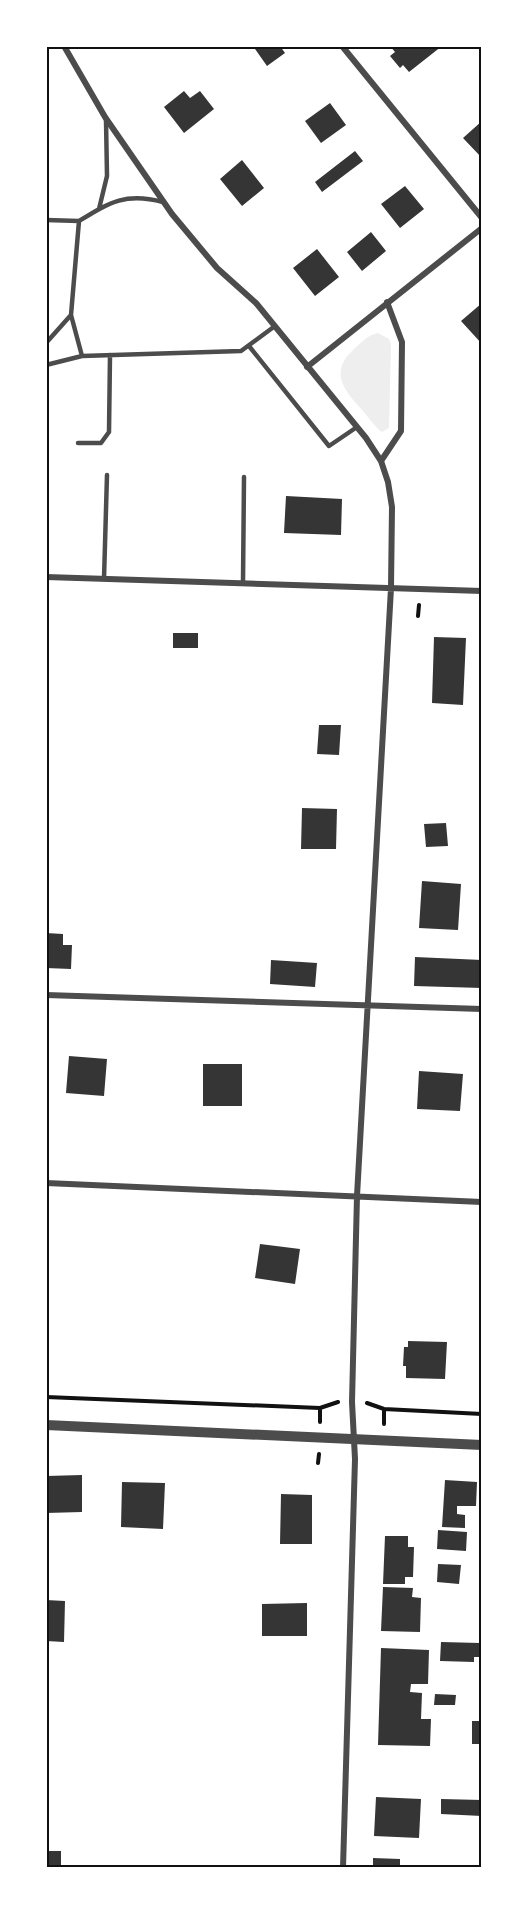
<svg xmlns="http://www.w3.org/2000/svg" width="528" height="1914" font-family="Manrope,sans-serif">
	<rect width="100%" height="100%" fill="#fff"/>
	<path fill="#eee" d="M 378,333 L 389,339 L 391,344 L 389,428 L 382,432 C 375,427 369,418 363,411 C 344,390 328,372 355,348 C 362,342 368,335 378,333 Z"/>
	<path fill="#353535" d="M 253,46 L 280,46 L 285,53 L 267,66 Z
		M 390,46 L 442,46 L 409,72 L 403,65 L 400,68 L 390,56 L 395,52 Z
		M 184,91 L 190,98 L 200,91 L 214,109 L 184,133 L 164,107 Z
		M 330,103 L 346,125 L 321,143 L 305,121 Z
		M 482,121 L 482,158 L 463,138 Z
		M 355,151 L 363,161 L 322,192 L 315,182 Z
		M 242,160 L 264,188 L 242,206 L 220,179 Z
		M 405,186 L 424,209 L 400,228 L 381,204 Z
		M 371,232 L 386,251 L 362,271 L 347,252 Z
		M 317,249 L 339,277 L 315,296 L 293,268 Z
		M 482,303 L 482,344 L 461,321 Z
		M 286,496 L 342,499 L 341,535 L 284,533 Z
		M 173,633 L 198,633 L 198,648 L 173,648 Z
		M 434,637 L 466,638 L 463,705 L 432,703 Z
		M 319,725 L 341,725 L 339,755 L 317,754 Z
		M 302,808 L 337,809 L 336,849 L 301,849 Z
		M 446,823 L 448,846 L 426,847 L 424,824 Z
		M 422,881 L 461,884 L 458,930 L 419,928 Z
		M 46,933 L 63,934 L 63,945 L 72,945 L 71,969 L 46,968 Z
		M 415,957 L 482,960 L 482,988 L 414,986 Z
		M 271,960 L 317,963 L 315,987 L 270,984 Z
		M 69,1056 L 107,1059 L 104,1096 L 66,1093 Z
		M 203,1064 L 242,1064 L 242,1106 L 203,1106 Z
		M 419,1071 L 463,1074 L 460,1111 L 417,1109 Z
		M 260,1244 L 300,1249 L 295,1284 L 255,1278 Z
		M 408,1341 L 447,1342 L 445,1379 L 406,1378 L 406,1366 L 403,1366 L 404,1347 L 408,1347 Z
		M 82,1475 L 82,1512 L 46,1513 L 46,1476 Z
		M 445,1480 L 477,1482 L 476,1506 L 457,1506 L 457,1514 L 465,1515 L 465,1528 L 442,1527 Z
		M 122,1482 L 165,1483 L 163,1529 L 121,1527 Z
		M 281,1494 L 312,1495 L 312,1544 L 280,1544 Z
		M 438,1530 L 467,1532 L 466,1551 L 437,1549 Z
		M 385,1536 L 408,1536 L 408,1547 L 414,1547 L 413,1577 L 405,1577 L 405,1584 L 383,1584 Z
		M 438,1564 L 461,1565 L 459,1584 L 437,1582 Z
		M 383,1587 L 413,1588 L 412,1597 L 421,1598 L 420,1632 L 381,1631 Z
		M 46,1600 L 65,1601 L 64,1642 L 46,1641 Z
		M 307,1603 L 307,1636 L 262,1636 L 262,1604 Z
		M 441,1642 L 480,1643 L 479,1657 L 474,1657 L 474,1662 L 440,1661 Z
		M 381,1648 L 429,1650 L 428,1684 L 411,1684 L 410,1692 L 422,1693 L 421,1719 L 431,1719 L 430,1746 L 378,1745 Z
		M 435,1694 L 456,1695 L 455,1705 L 434,1705 Z
		M 472,1721 L 482,1721 L 482,1744 L 472,1744 Z
		M 376,1797 L 421,1799 L 419,1838 L 374,1836 Z
		M 441,1799 L 482,1800 L 482,1816 L 441,1814 Z
		M 46,1851 L 61,1851 L 61,1868 L 46,1868 Z
		M 373,1858 L 400,1859 L 400,1868 L 373,1868 Z"/>
	<g fill="none" stroke-linecap="round" stroke-linejoin="round">
		<path stroke="#111" stroke-width="4" d="M 418,616 L 419,605
			M 46,1397 L 320,1408 L 338,1402
			M 367,1403 L 384,1409 L 482,1414
			M 320,1422 L 320,1408
			M 384,1424 L 384,1409
			M 318,1463 L 319,1454"/>
		<path stroke="#4c4c4c" stroke-width="4.5" d="M 99,209 L 107,176 L 106,120
			M 46,220 L 79,221 L 71,315 L 82,356
			M 79,221 C 110,202 126,192 163,202
			M 46,343 L 71,315
			M 249,346 L 329,446 L 357,427
			M 46,365 L 82,356 L 241,351 L 275,326
			M 78,443 L 101,443 L 109,432 L 110,355
			M 104,579 L 107,475
			M 243,583 L 244,477"/>
		<path stroke="#4c4c4c" stroke-width="6" d="M 64,46 L 105,117 L 172,214 L 217,268 L 256,303 L 366,438 L 381,461 L 388,482 L 392,507 L 391,588 L 357,1196 L 352,1402 L 355,1459 L 343,1868
			M 342,46 L 482,218
			M 307,367 L 482,228
			M 381,461 L 401,431 L 402,342 L 387,302
			M 46,577 L 482,591
			M 46,995 L 482,1009
			M 46,1183 L 482,1202"/>
		<path stroke="#4c4c4c" stroke-width="10" d="M 46,1425 L 482,1445"/>
	</g>
	<rect width="528" height="1914" fill="none" stroke="#ffffff" stroke-width="96"/>
	<rect x="48" y="48" width="432" height="1818" fill="none" stroke="#111" stroke-width="2"/>
</svg>
